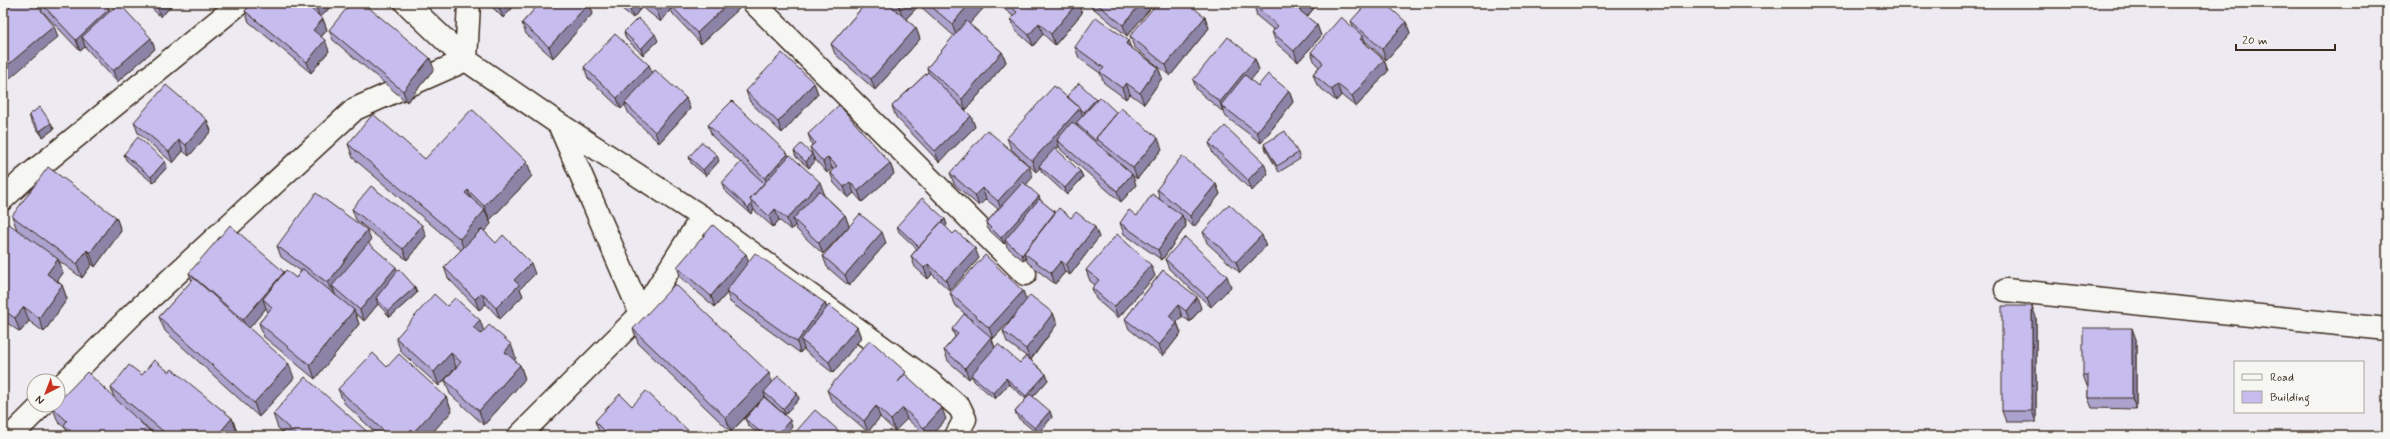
<svg xmlns="http://www.w3.org/2000/svg" width="2390" height="439" font-family="Mynerve,sans-serif">
	<rect width="100%" height="100%" fill="#edeaf1"/>
	<filter id="ink" filterUnits="userSpaceOnUse"><feTurbulence type="fractalNoise" baseFrequency=".025" numOctaves="2"/><feDisplacementMap in="SourceGraphic" scale="8" xChannelSelector="R" yChannelSelector="G"/><feConvolveMatrix kernelMatrix="1 2 1 2 8 2 1 2 1" color-interpolation-filters="sRGB"/></filter>
	<g filter="url(#ink)">
		<g fill="none" stroke-linecap="round" stroke-linejoin="round">
			<g stroke="#3b2a1e" stroke-width="25">
				<path id="minor" d="M 406,3 L 466,60 L 559,124 L 702,217 L 929,381 L 960,408 L 965,419 L 956,436
					M 754,3 L 1025,274
					M 559,124 L 641,314
					M 3,199 L 23,180 L 240,3
					M 2006,290 L 2387,329
					M 58,389 L 134,313 L 355,109 L 466,60 L 469,3
					M 11,436 L 42,405
					M 519,436 L 641,314 L 702,217"/>
			</g>
			<use href="#minor" stroke="#f6f6f2" stroke-width="22"/>
		</g>
		<path fill="#aba2cd" stroke="#3b2a1e" fill-rule="evenodd" d="M 39,3 L 104,3 L 109,9 L 110,11 L 155,49 L 117,82 L 86,48 L 85,47 L 80,51 L 42,11 Z
			M 146,3 L 174,3 L 161,17 Z
			M 252,3 L 334,3 L 321,17 L 323,19 L 327,30 L 321,37 L 329,51 L 311,73 L 249,22 L 245,11 Z
			M 488,3 L 517,3 L 503,18 Z
			M 540,3 L 589,3 L 593,13 L 553,58 L 526,34 L 522,23 Z
			M 615,3 L 741,3 L 742,6 L 701,44 L 673,14 L 671,9 L 661,22 L 642,7 L 633,18 Z
			M 866,3 L 988,3 L 969,24 L 1002,52 L 1006,62 L 966,110 L 955,100 L 971,116 L 975,127 L 939,162 L 896,117 L 892,106 L 928,72 L 927,68 L 954,36 L 919,5 L 906,19 L 916,28 L 920,39 L 875,90 L 835,54 L 831,44 Z
			M 1002,3 L 1078,3 L 1082,13 L 1055,45 L 1043,34 L 1033,46 L 1015,30 L 1011,19 L 1013,16 L 1003,8 Z
			M 1087,3 L 1153,3 L 1154,4 L 1127,36 Z
			M 1256,3 L 1318,3 L 1307,17 L 1317,25 L 1321,36 L 1298,62 L 1276,43 L 1272,32 L 1274,30 L 1257,16 L 1254,5 Z
			M 1205,17 L 1209,28 L 1170,76 L 1134,47 L 1130,36 Z
			M 1351,21 L 1406,22 L 1410,33 L 1386,60 L 1364,40 L 1366,44 L 1384,60 L 1388,71 L 1356,107 L 1341,95 L 1336,101 L 1317,85 L 1313,74 L 1319,67 L 1315,63 L 1311,52 L 1354,28 Z
			M 329,30 L 434,69 L 407,102 L 333,40 Z
			M 624,32 L 658,41 L 643,55 L 626,39 Z
			M 1075,47 L 1130,47 L 1158,67 L 1162,78 L 1144,104 L 1130,94 L 1126,99 L 1104,83 L 1100,73 L 1079,58 Z
			M 1255,59 L 1259,70 L 1250,80 L 1258,86 L 1289,91 L 1293,102 L 1261,143 L 1225,116 L 1224,112 L 1223,112 L 1197,90 L 1193,80 Z
			M 649,65 L 652,74 L 686,98 L 690,109 L 659,143 L 629,114 L 625,105 L 621,109 L 588,78 L 584,67 Z
			M 814,83 L 818,94 L 782,133 L 750,102 L 746,91 Z
			M 1067,96 L 1097,100 L 1117,113 L 1162,149 L 1137,179 L 1132,175 L 1136,185 L 1121,202 L 1061,150 L 1059,146 L 1056,150 L 1080,171 L 1083,177 L 1067,195 L 1042,172 L 1040,168 L 1036,172 L 1011,149 L 1007,138 L 1068,98 Z
			M 29,115 L 51,123 L 54,129 L 43,137 L 31,121 Z
			M 207,120 L 211,131 L 189,156 L 183,151 L 173,163 L 138,133 L 134,122 Z
			M 708,125 L 788,154 L 788,156 L 824,193 L 823,194 L 845,215 L 849,226 L 823,254 L 797,230 L 795,225 L 791,230 L 779,220 L 773,227 L 754,210 L 751,214 L 724,190 L 722,183 L 741,163 L 712,136 Z
			M 808,134 L 890,163 L 894,174 L 862,202 L 854,193 L 848,198 L 834,183 L 830,172 L 833,169 L 832,168 L 827,173 L 814,158 L 815,161 L 809,168 L 796,157 L 794,151 L 812,154 L 810,147 L 812,145 Z
			M 1209,143 L 1268,174 L 1252,191 L 1213,154 Z
			M 348,144 L 425,159 L 527,162 L 532,176 L 490,220 L 489,219 L 491,224 L 484,231 L 496,243 L 535,274 L 520,289 L 523,296 L 500,319 L 486,304 L 479,310 L 448,278 L 444,267 L 461,250 L 353,158 Z
			M 1264,144 L 1298,153 L 1300,159 L 1279,172 L 1266,150 Z
			M 124,154 L 165,161 L 167,167 L 153,183 L 126,160 Z
			M 689,157 L 719,161 L 706,176 L 691,163 Z
			M 950,173 L 1033,177 L 1026,184 L 1041,201 L 1055,212 L 1071,218 L 1099,237 L 1070,275 L 1065,272 L 1055,284 L 1028,263 L 1026,259 L 1024,261 L 1007,247 L 1005,242 L 1004,244 L 988,229 L 986,223 L 998,209 L 986,199 L 979,206 L 954,184 Z
			M 1216,184 L 1220,194 L 1194,227 L 1183,218 L 1186,226 L 1162,260 L 1124,234 L 1120,223 L 1137,216 L 1160,200 L 1157,189 Z
			M 352,209 L 426,236 L 407,260 L 356,220 Z
			M 12,216 L 116,217 L 121,231 L 95,267 L 92,264 L 82,278 L 59,261 L 63,273 L 57,281 L 62,285 L 67,299 L 44,332 L 29,321 L 20,332 L 3,320 L 3,231 L 17,230 Z
			M 945,219 L 947,225 L 945,227 L 979,258 L 950,291 L 932,274 L 928,279 L 915,267 L 911,256 L 917,249 L 899,232 L 897,226 Z
			M 1203,232 L 1266,246 L 1240,273 L 1207,243 Z
			M 371,240 L 368,244 L 415,287 L 417,293 L 390,317 L 378,304 L 364,321 L 355,313 L 359,324 L 315,379 L 264,337 L 259,323 L 268,312 L 266,308 L 249,328 L 294,378 L 259,417 L 165,331 L 159,317 L 192,281 L 189,273 L 284,272 L 296,278 L 301,271 L 281,257 L 277,246 ZM 334,291 L 336,296 L 332,293 Z
			M 886,243 L 849,286 L 827,267 L 823,256 Z
			M 1165,259 L 1231,287 L 1211,307 L 1169,269 Z
			M 749,261 L 825,303 L 827,308 L 857,327 L 861,338 L 833,373 L 805,351 L 804,348 L 800,353 L 730,302 L 727,293 L 715,307 L 681,278 L 677,267 Z
			M 1086,270 L 1155,276 L 1118,318 L 1096,299 L 1092,288 L 1095,285 L 1090,281 Z
			M 1163,270 L 1201,308 L 1190,322 L 1182,316 L 1177,322 L 1181,333 L 1163,356 L 1129,329 L 1125,319 Z
			M 1023,291 L 1026,300 L 1053,313 L 1057,324 L 1031,360 L 1046,374 L 1048,380 L 1033,397 L 1052,417 L 1038,434 L 1018,418 L 1015,412 L 1026,399 L 1009,384 L 995,399 L 974,381 L 972,376 L 969,379 L 948,361 L 944,350 L 955,337 L 952,329 L 973,321 L 954,304 L 950,293 ZM 1016,314 L 1003,331 L 1007,342 L 1026,356 L 1020,363 L 995,348 L 992,339 L 993,339 Z
			M 447,306 L 484,331 L 516,358 L 514,360 L 520,365 L 525,379 L 484,425 L 450,394 L 445,380 L 456,368 L 456,367 L 439,386 L 401,352 L 396,338 Z
			M 2036,317 L 2036,422 L 2006,422 L 2002,411 Z
			M 633,329 L 772,382 L 797,393 L 799,399 L 785,415 L 766,398 L 765,396 L 764,397 L 792,427 L 784,436 L 760,436 L 748,425 L 745,419 L 761,401 L 731,432 L 638,343 Z
			M 2136,339 L 2136,409 L 2092,408 L 2088,398 L 2088,386 L 2087,386 L 2083,375 Z
			M 169,372 L 232,418 L 237,432 L 234,436 L 157,436 L 139,421 L 155,436 L 68,436 L 66,429 L 58,422 L 53,408 L 114,398 L 111,388 L 142,375 Z
			M 908,377 L 946,419 L 931,436 L 926,436 L 907,419 L 895,431 L 880,417 L 868,432 L 831,400 L 827,390 Z
			M 338,389 L 446,397 L 452,411 L 429,436 L 379,436 L 344,403 Z
			M 632,406 L 694,436 L 601,436 L 600,435 L 595,421 Z
			M 273,414 L 372,436 L 287,436 L 278,428 Z"/>
		<path fill="#8b84a7" stroke="#3b2a1e" d="M 160,3 L 174,3 L 161,17 L 157,6 Z
			M 320,3 L 334,3 L 320,18 L 316,7 Z
			M 503,3 L 517,3 L 503,18 L 499,7 Z
			M 589,3 L 593,13 L 553,58 L 549,47 Z
			M 633,3 L 641,3 L 642,7 L 633,18 L 629,7 Z
			M 664,3 L 676,3 L 669,3 L 671,9 L 661,22 L 657,11 Z
			M 729,3 L 741,3 L 742,6 L 701,44 L 697,33 Z
			M 903,3 L 918,3 L 919,5 L 904,21 L 899,7 Z
			M 970,3 L 988,3 L 957,38 L 952,24 Z
			M 1077,3 L 1078,3 L 1082,13 L 1055,45 L 1051,34 Z
			M 1141,3 L 1153,3 L 1154,4 L 1127,36 L 1123,25 Z
			M 1305,3 L 1318,3 L 1304,20 L 1300,9 Z
			M 109,9 L 113,20 L 82,37 L 85,47 L 80,51 L 76,40 Z
			M 1205,17 L 1209,28 L 1170,76 L 1166,65 Z
			M 323,19 L 327,30 L 317,41 L 313,30 Z
			M 1406,22 L 1410,33 L 1386,60 L 1382,49 Z
			M 1039,23 L 1043,34 L 1033,46 L 1029,35 Z
			M 1317,25 L 1321,36 L 1298,62 L 1294,51 Z
			M 54,26 L 58,37 L 3,84 L 3,69 Z
			M 916,28 L 920,39 L 875,90 L 871,79 Z
			M 655,34 L 658,41 L 643,55 L 641,49 Z
			M 1363,36 L 1367,47 L 1360,39 Z
			M 151,38 L 155,49 L 117,82 L 113,71 Z
			M 325,40 L 329,51 L 311,73 L 307,62 Z
			M 1128,40 L 1132,51 L 1126,44 Z
			M 1002,52 L 1006,62 L 966,110 L 962,99 Z
			M 430,58 L 434,69 L 407,102 L 403,91 Z
			M 1255,59 L 1259,70 L 1227,109 L 1221,105 L 1224,112 L 1223,112 L 1220,102 Z
			M 1384,60 L 1388,71 L 1356,107 L 1352,96 Z
			M 649,65 L 653,76 L 625,103 L 625,105 L 621,109 L 617,98 Z
			M 1158,67 L 1162,78 L 1144,104 L 1140,93 Z
			M 814,83 L 818,94 L 782,133 L 778,122 Z
			M 1126,83 L 1130,94 L 1126,99 L 1122,88 Z
			M 1337,84 L 1341,95 L 1336,101 L 1332,90 Z
			M 1289,91 L 1293,102 L 1261,143 L 1257,132 Z
			M 686,98 L 690,109 L 659,143 L 655,132 Z
			M 1096,99 L 1098,105 L 1087,118 L 1084,112 Z
			M 1080,108 L 1084,119 L 1076,123 L 1078,126 L 1062,144 L 1057,140 L 1059,146 L 1041,167 L 1039,166 L 1040,168 L 1036,172 L 1032,161 Z
			M 971,116 L 975,127 L 939,162 L 935,151 Z
			M 207,120 L 211,131 L 189,156 L 186,145 Z
			M 51,123 L 54,129 L 43,137 L 40,131 Z
			M 1158,138 L 1162,149 L 1137,179 L 1133,168 Z
			M 179,140 L 183,151 L 173,163 L 169,152 Z
			M 788,154 L 792,165 L 769,189 L 765,178 Z
			M 812,154 L 815,161 L 809,168 L 806,162 Z
			M 717,155 L 719,161 L 706,176 L 703,170 Z
			M 828,157 L 832,168 L 827,173 L 823,162 Z
			M 165,161 L 167,167 L 153,183 L 151,177 Z
			M 527,162 L 532,176 L 490,220 L 484,206 Z
			M 890,163 L 894,174 L 862,202 L 858,191 Z
			M 1264,163 L 1268,174 L 1252,191 L 1248,180 Z
			M 1029,166 L 1033,177 L 1002,212 L 998,201 Z
			M 1080,171 L 1083,177 L 1067,195 L 1065,188 Z
			M 1132,174 L 1136,185 L 1121,202 L 1117,191 Z
			M 820,182 L 824,193 L 797,223 L 793,219 L 795,225 L 791,230 L 787,219 Z
			M 850,182 L 854,193 L 848,198 L 844,187 Z
			M 1216,184 L 1220,194 L 1194,227 L 1190,216 Z
			M 982,188 L 986,199 L 979,206 L 975,195 Z
			M 468,190 L 473,204 L 465,193 Z
			M 1039,196 L 1041,202 L 1005,240 L 1005,242 L 1004,244 L 1001,238 Z
			M 752,204 L 754,210 L 751,214 L 748,208 Z
			M 775,209 L 779,220 L 773,227 L 769,216 Z
			M 485,210 L 491,224 L 465,253 L 460,239 Z
			M 845,215 L 849,226 L 823,254 L 819,243 Z
			M 1182,215 L 1186,226 L 1162,260 L 1158,250 Z
			M 116,217 L 121,231 L 95,267 L 90,253 Z
			M 945,219 L 947,225 L 922,253 L 919,247 Z
			M 422,225 L 426,236 L 407,260 L 403,249 Z
			M 1095,227 L 1099,237 L 1070,275 L 1066,265 Z
			M 367,230 L 371,240 L 335,289 L 332,286 L 334,291 L 332,294 L 328,283 Z
			M 882,232 L 886,243 L 849,286 L 845,275 Z
			M 1262,235 L 1266,246 L 1240,273 L 1236,262 Z
			M 975,248 L 979,258 L 950,291 L 946,280 Z
			M 87,250 L 92,264 L 82,278 L 77,264 Z
			M 1024,253 L 1026,259 L 1024,261 L 1022,255 Z
			M 746,254 L 750,265 L 726,291 L 727,293 L 715,307 L 711,296 Z
			M 58,259 L 63,273 L 52,288 L 47,274 Z
			M 1061,261 L 1065,272 L 1055,284 L 1051,273 Z
			M 531,263 L 535,274 L 520,289 L 523,296 L 500,319 L 496,308 L 514,280 Z
			M 928,264 L 932,274 L 928,279 L 924,268 Z
			M 1151,265 L 1155,276 L 1118,318 L 1114,307 Z
			M 396,267 L 400,278 L 376,298 L 378,304 L 364,321 L 360,310 Z
			M 284,272 L 288,283 L 263,299 L 266,308 L 247,331 L 243,320 Z
			M 1227,276 L 1231,287 L 1211,307 L 1207,297 Z
			M 62,285 L 67,299 L 44,332 L 39,318 Z
			M 415,287 L 417,293 L 390,317 L 388,311 Z
			M 1023,291 L 1027,302 L 993,339 L 989,328 Z
			M 482,293 L 486,304 L 479,310 L 475,299 Z
			M 1197,297 L 1201,308 L 1190,322 L 1186,311 Z
			M 825,303 L 829,314 L 801,340 L 804,348 L 800,353 L 797,342 Z
			M 1178,305 L 1182,316 L 1173,327 L 1169,316 Z
			M 2032,306 L 2036,317 L 2036,422 L 2032,411 Z
			M 24,307 L 29,321 L 20,332 L 15,318 Z
			M 354,310 L 359,324 L 315,379 L 310,365 Z
			M 1053,313 L 1057,324 L 1030,360 L 1026,349 Z
			M 480,320 L 485,334 L 478,341 L 473,327 Z
			M 1177,323 L 1181,333 L 1163,356 L 1159,345 Z
			M 857,327 L 861,338 L 833,373 L 829,362 Z
			M 2132,328 L 2136,339 L 2136,409 L 2132,398 Z
			M 991,337 L 995,348 L 969,379 L 965,368 Z
			M 511,344 L 516,358 L 510,366 L 505,352 Z
			M 451,353 L 456,367 L 439,386 L 434,372 Z
			M 289,364 L 294,378 L 259,417 L 254,403 Z
			M 520,365 L 525,379 L 484,425 L 479,411 Z
			M 769,373 L 774,387 L 764,392 L 765,396 L 731,432 L 726,418 Z
			M 1046,374 L 1048,380 L 1028,402 L 1026,396 Z
			M 1006,378 L 1009,384 L 995,399 L 993,393 Z
			M 797,393 L 799,399 L 785,415 L 783,409 Z
			M 446,397 L 452,411 L 429,436 L 410,436 Z
			M 876,406 L 880,417 L 868,432 L 864,421 Z
			M 903,408 L 907,419 L 895,431 L 891,420 Z
			M 942,408 L 946,419 L 931,436 L 927,436 L 924,428 Z
			M 1050,411 L 1052,417 L 1038,434 L 1035,428 Z
			M 232,418 L 237,432 L 234,436 L 217,436 Z
			M 790,420 L 792,427 L 784,436 L 776,436 Z"/>
		<path fill="#c7bcee" stroke="#3b2a1e" d="M 14,3 L 35,3 L 54,26 L 3,69 L 3,13 Z
			M 41,3 L 104,3 L 109,9 L 76,40 Z
			M 119,3 L 151,38 L 113,71 L 82,37 Z
			M 154,3 L 160,3 L 157,6 Z
			M 252,3 L 304,3 L 323,19 L 313,30 L 325,40 L 307,62 L 245,11 Z
			M 312,3 L 320,3 L 316,7 Z
			M 351,3 L 363,3 L 430,58 L 403,91 L 329,30 Z
			M 495,3 L 503,3 L 499,7 Z
			M 540,3 L 589,3 L 549,47 L 522,23 Z
			M 624,3 L 633,3 L 629,7 Z
			M 647,3 L 664,3 L 657,11 Z
			M 669,3 L 729,3 L 697,33 Z
			M 866,3 L 888,3 L 916,28 L 871,79 L 831,44 Z
			M 895,3 L 903,3 L 899,7 Z
			M 927,3 L 970,3 L 952,24 Z
			M 1006,3 L 1077,3 L 1051,34 L 1039,23 L 1029,35 L 1011,19 L 1017,12 Z
			M 1096,3 L 1141,3 L 1123,25 Z
			M 1157,3 L 1188,3 L 1205,17 L 1166,65 L 1130,36 Z
			M 1256,3 L 1291,3 L 1317,25 L 1294,51 L 1272,32 L 1278,26 L 1254,5 Z
			M 1293,3 L 1305,3 L 1300,9 Z
			M 1367,3 L 1385,3 L 1406,22 L 1382,49 L 1351,21 Z
			M 1096,17 L 1128,40 L 1126,44 L 1158,67 L 1140,93 L 1126,83 L 1122,88 L 1100,72 L 1104,68 L 1075,47 Z
			M 1341,17 L 1363,36 L 1360,39 L 1384,60 L 1352,96 L 1337,84 L 1332,90 L 1313,74 L 1323,63 L 1311,52 Z
			M 638,18 L 655,34 L 641,49 L 624,32 Z
			M 966,21 L 1002,52 L 962,99 L 927,68 Z
			M 615,34 L 649,65 L 617,98 L 584,67 Z
			M 1228,37 L 1255,59 L 1220,102 L 1193,80 Z
			M 782,53 L 814,83 L 778,122 L 746,91 Z
			M 655,70 L 686,98 L 655,132 L 625,103 Z
			M 928,72 L 971,116 L 935,151 L 892,106 Z
			M 1268,74 L 1289,91 L 1257,132 L 1221,105 L 1245,75 L 1258,86 Z
			M 1079,83 L 1096,99 L 1084,112 L 1067,96 Z
			M 166,85 L 207,120 L 186,145 L 179,140 L 169,152 L 134,122 Z
			M 1054,86 L 1080,108 L 1032,161 L 1007,138 Z
			M 1100,97 L 1117,113 L 1096,138 L 1097,142 L 1076,123 Z
			M 732,101 L 788,154 L 765,178 L 708,125 Z
			M 839,105 L 890,163 L 858,191 L 850,182 L 844,187 L 830,172 L 837,166 L 828,157 L 823,162 L 810,147 L 815,143 L 808,134 Z
			M 40,107 L 51,123 L 40,131 L 29,115 Z
			M 1121,108 L 1158,138 L 1133,168 L 1096,138 Z
			M 472,109 L 527,162 L 484,206 L 468,190 L 465,193 L 485,210 L 460,239 L 348,144 L 373,114 L 425,159 Z
			M 1072,122 L 1132,174 L 1117,191 L 1057,140 Z
			M 1225,126 L 1264,163 L 1248,180 L 1209,143 Z
			M 987,130 L 1029,166 L 998,201 L 982,188 L 975,195 L 950,173 Z
			M 1285,131 L 1298,153 L 1277,166 L 1264,144 Z
			M 138,137 L 165,161 L 151,177 L 124,154 Z
			M 702,142 L 717,155 L 703,170 L 689,157 Z
			M 801,144 L 812,154 L 806,162 L 794,151 Z
			M 1055,148 L 1080,171 L 1065,188 L 1039,166 Z
			M 790,155 L 820,182 L 787,219 L 775,209 L 769,216 L 750,199 Z
			M 1182,156 L 1216,184 L 1190,216 L 1157,189 Z
			M 741,162 L 764,183 L 750,199 L 752,204 L 748,208 L 722,183 Z
			M 48,167 L 116,217 L 90,253 L 87,250 L 77,264 L 12,216 Z
			M 1023,182 L 1039,196 L 1001,238 L 986,223 Z
			M 371,186 L 422,225 L 403,249 L 352,209 Z
			M 819,191 L 845,215 L 819,243 L 793,219 Z
			M 316,193 L 367,230 L 328,283 L 277,246 Z
			M 1152,194 L 1182,215 L 1158,250 L 1120,223 L 1129,210 L 1137,216 Z
			M 922,198 L 945,219 L 941,223 L 941,222 L 919,247 L 897,226 Z
			M 1039,199 L 1055,212 L 1022,255 L 1005,240 Z
			M 1229,204 L 1262,235 L 1236,262 L 1203,232 Z
			M 1059,208 L 1071,218 L 1076,212 L 1095,227 L 1066,265 L 1061,261 L 1051,273 L 1024,253 Z
			M 860,214 L 882,232 L 845,275 L 823,256 Z
			M 941,222 L 953,234 L 956,231 L 975,248 L 946,280 L 928,264 L 924,268 L 911,256 Z
			M 9,224 L 58,259 L 47,274 L 62,285 L 39,318 L 24,307 L 15,318 L 3,310 L 3,231 Z
			M 230,225 L 284,272 L 243,320 L 189,273 Z
			M 713,225 L 746,254 L 711,296 L 677,267 Z
			M 482,229 L 496,243 L 503,235 L 531,263 L 514,280 L 519,285 L 496,308 L 482,293 L 475,299 L 444,267 Z
			M 1117,234 L 1151,265 L 1114,307 L 1092,288 L 1099,280 L 1086,270 Z
			M 1185,237 L 1227,276 L 1207,297 L 1165,259 Z
			M 368,243 L 396,267 L 360,310 L 332,286 Z
			M 755,253 L 825,303 L 797,342 L 726,291 Z
			M 985,255 L 1023,291 L 989,328 L 950,293 Z
			M 303,269 L 354,310 L 310,365 L 259,323 L 272,307 L 263,299 L 286,270 L 296,278 Z
			M 399,269 L 415,287 L 388,311 L 376,298 Z
			M 1163,270 L 1197,297 L 1186,311 L 1178,305 L 1169,316 L 1177,323 L 1159,345 L 1125,319 Z
			M 194,278 L 289,364 L 254,403 L 159,317 Z
			M 675,284 L 769,373 L 726,418 L 633,329 Z
			M 434,294 L 447,306 L 455,298 L 480,320 L 473,327 L 481,334 L 489,325 L 511,344 L 505,352 L 520,365 L 479,411 L 445,380 L 461,362 L 451,353 L 434,372 L 396,338 Z
			M 1030,295 L 1053,313 L 1026,349 L 1003,331 Z
			M 829,305 L 857,327 L 829,362 L 801,340 Z
			M 2002,306 L 2032,306 L 2032,411 L 2002,411 Z
			M 964,314 L 991,337 L 965,368 L 944,350 L 958,334 L 952,329 Z
			M 2083,328 L 2132,328 L 2132,398 L 2088,398 L 2088,375 L 2083,375 Z
			M 870,340 L 906,372 L 898,382 L 905,374 L 942,408 L 924,428 L 903,408 L 891,420 L 876,406 L 864,421 L 827,390 Z
			M 998,344 L 1020,363 L 1026,356 L 1046,374 L 1026,396 L 1006,378 L 993,393 L 971,375 Z
			M 373,353 L 387,367 L 399,354 L 446,397 L 410,436 L 389,436 L 338,389 Z
			M 154,360 L 169,372 L 172,369 L 232,418 L 217,436 L 169,436 L 111,388 L 129,365 L 142,375 Z
			M 87,372 L 155,436 L 76,436 L 64,425 L 67,421 L 53,408 L 56,405 L 58,405 L 58,402 Z
			M 778,376 L 797,393 L 783,409 L 764,392 Z
			M 305,377 L 372,436 L 298,436 L 273,414 Z
			M 646,391 L 694,436 L 602,436 L 606,432 L 595,421 L 620,394 L 632,406 Z
			M 1030,394 L 1050,411 L 1035,428 L 1015,412 Z
			M 764,397 L 790,420 L 776,436 L 765,436 L 745,419 Z
			M 815,410 L 845,436 L 792,436 Z
			M 229,432 L 233,436 L 226,436 Z"/>
	</g>
	<rect width="2390" height="439" fill="none" stroke="#f6f6f2" stroke-width="16"/>
	<rect x="8" y="8" width="2374" height="423" fill="none" stroke="#3b2a1e" stroke-width="1.5" filter="url(#ink)"/>
	<rect x="2234" y="361" width="130" height="52" fill="#f6f6f2" stroke="#aba49d"/>
	<rect x="2242" y="374" width="20" height="6" fill="#f6f6f2" stroke="#aba49d"/>
	<text x="2270" y="381" font-size="12" fill="#3b2a1e">Road</text>
	<rect x="2242" y="391" width="20" height="12" fill="#c7bcee" stroke="#aba49d"/>
	<text x="2270" y="401" font-size="12" fill="#3b2a1e">Building</text>
	<g transform="translate(46 393) rotate(222)"><circle r="19" fill="#f6f6f2" stroke="#aba49d"/>
	<path d="M0-3L7 15L0 10L-7 15Z" fill="#c8321e"/>
	<text y="-6" font-size="11" font-weight="bold" text-anchor="middle" fill="#3b2a1e">N</text>
	</g>
	<path d="M2236 44v6h99v-6" fill="none" stroke="#3b2a1e" stroke-width="2"/>
	<text x="2242" y="44" font-size="12" fill="#3b2a1e" stroke="#f6f6f2" stroke-width="3" paint-order="stroke">20 m</text>
</svg>
